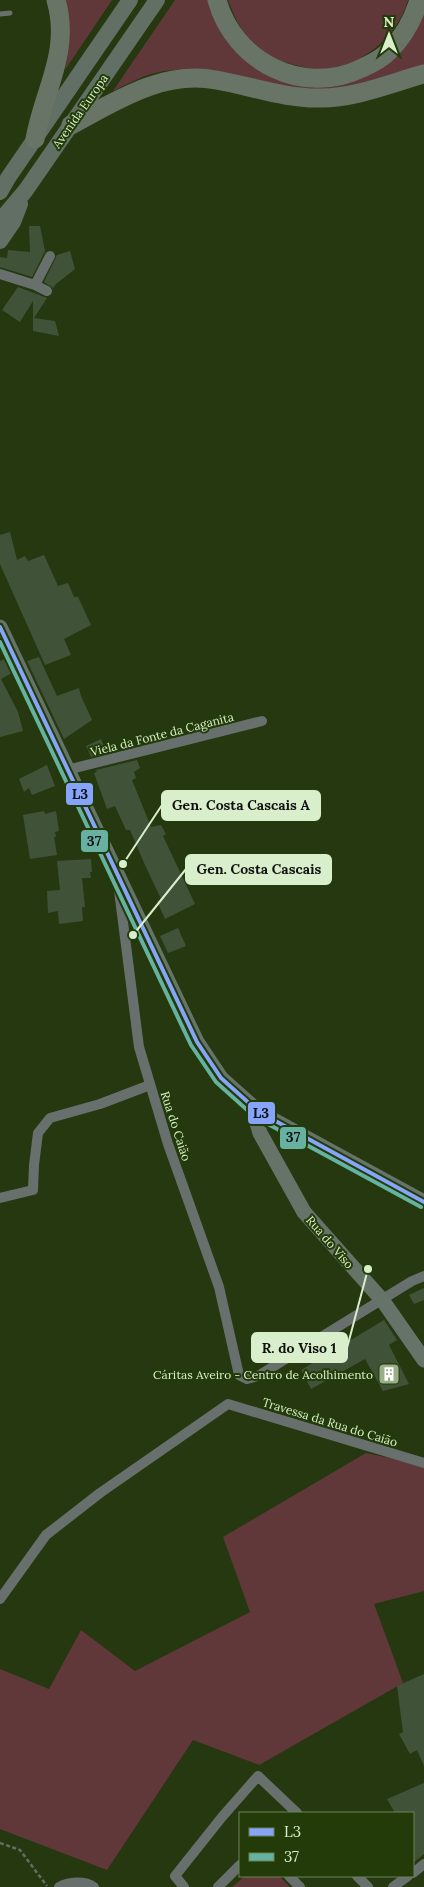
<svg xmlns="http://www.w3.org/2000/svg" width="424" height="1887" font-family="Lora,serif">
	<rect width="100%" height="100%" fill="#263810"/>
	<path fill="#603839" d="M 64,0 L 112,0 L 65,70 C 70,47 73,23 64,0 Z
		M 175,0 L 210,0 L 255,66 L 362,75 L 424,4 L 424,65 C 396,73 348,92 320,91 C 264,88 211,60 155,73 C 141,76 126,85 113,91 Z
		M 228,0 L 408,0 C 398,34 368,61 333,68 C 318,71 302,67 288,63 C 276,60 261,52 252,43 C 241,31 234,16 228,0 Z
		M 366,1453 L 424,1465 L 424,1591 L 374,1604 L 403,1683 L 259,1765 L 193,1740 L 107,1870 L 0,1829 L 0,1669 L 49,1689 L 81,1630 L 135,1671 L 250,1612 L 223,1537 Z
		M 245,1876 L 279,1876 L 290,1887 L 232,1887 Z"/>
	<path fill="#405339" d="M 29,226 L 40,226 L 45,251 L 32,277 L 0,267 L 0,257 L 7,258 L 8,250 L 30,252 Z
		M 70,251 L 75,269 L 56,284 L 53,288 L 44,282 L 57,255 Z
		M 18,287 L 47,298 L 34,318 L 55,321 L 59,336 L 33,331 L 33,301 L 20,322 L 2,310 Z
		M 10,532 L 17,560 L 25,556 L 28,561 L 44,555 L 58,586 L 68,583 L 74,597 L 78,597 L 91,625 L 64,639 L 71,655 L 45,665 L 0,564 L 0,535 Z
		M 39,657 L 57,696 L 79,688 L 81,696 L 92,720 L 64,739 L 27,661 Z
		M 5,659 L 12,673 L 1,679 L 18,712 L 23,731 L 0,737 L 0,661 Z
		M 101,739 L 107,753 L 91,757 L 86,746 Z
		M 137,760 L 140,768 L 134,772 L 136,778 L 132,780 L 151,827 L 161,825 L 166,834 L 163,836 L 195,904 L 165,919 L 157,901 L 161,899 L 145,865 L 130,830 L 126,830 L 115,806 L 107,809 L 94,773 L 97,772 L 96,770 Z
		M 47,765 L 55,786 L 32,795 L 29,788 L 24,792 L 19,779 Z
		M 44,811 L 45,814 L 56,811 L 59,831 L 55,832 L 56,837 L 54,837 L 57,855 L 30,859 L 23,815 Z
		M 91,859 L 92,872 L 90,872 L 91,878 L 82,878 L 85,907 L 82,907 L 83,921 L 59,924 L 58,911 L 48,913 L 47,891 L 60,890 L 57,861 Z
		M 178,928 L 186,946 L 168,953 L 160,936 Z
		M 424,1288 L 424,1300 L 414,1304 L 409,1295 Z
		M 384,1320 L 397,1340 L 389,1345 L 409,1384 L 383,1391 L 365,1359 L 311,1389 L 301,1370 Z
		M 424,1674 L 424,1766 L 417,1750 L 410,1754 L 399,1734 L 403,1732 L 397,1686 Z
		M 424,1783 L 424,1854 L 413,1863 L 413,1813 L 395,1813 L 387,1799 Z"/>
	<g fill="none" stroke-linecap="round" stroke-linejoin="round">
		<path stroke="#636e62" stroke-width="2.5" stroke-dasharray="4 2.5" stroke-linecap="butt" d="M 0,1843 L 20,1850 L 47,1886"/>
		<path stroke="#67706c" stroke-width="5" d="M 0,14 L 10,13"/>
		<path stroke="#67706c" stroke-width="10" d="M 0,274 L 35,285 L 47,291
			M 35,285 L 50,256
			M 67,770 L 262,721
			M 118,883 L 139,1047 L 168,1144 L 219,1287 L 239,1375 L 247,1379 L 258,1376 L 412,1281 L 424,1276
			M 0,1198 L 33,1190 L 34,1165 L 38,1133 L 50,1118 L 100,1104 L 150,1085
			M 0,1599 L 46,1535 L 100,1493 L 228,1404 L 424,1463
			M 413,1873 L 424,1864
			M 289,1876 L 300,1887
			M 357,1876 L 368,1887
			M 59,1887 C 68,1882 84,1880 94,1887
			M 184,1887 L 175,1876 L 222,1817 L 258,1776 L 297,1813
			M 218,1887 L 240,1865
			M 393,1887 L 408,1876"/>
		<path stroke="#667369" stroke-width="15" d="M 0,627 L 197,1042 L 221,1078 L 259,1112 L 424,1202
			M 259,1112 L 257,1123 L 260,1133 L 304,1212 L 383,1301 L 424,1360"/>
		<path stroke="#626f64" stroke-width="16" d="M 0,192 L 8,178 L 130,0
			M 0,221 L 26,190 L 157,0
			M 0,241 L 13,222 L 20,204"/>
		<path stroke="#687466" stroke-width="19" d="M 217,0 C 234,62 303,97 362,68 C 371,64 381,59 388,52 C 403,38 413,20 419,0
			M 71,125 C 116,101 162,70 216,80 C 251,86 285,99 321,98 C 356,98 391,83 424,74
			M 35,139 C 44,89 71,52 56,0"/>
		<g stroke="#223b08" stroke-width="8">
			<path id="bus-1" d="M 0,627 L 197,1042 L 221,1078 L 259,1112 L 424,1202"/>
		</g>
		<g stroke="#223b08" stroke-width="8">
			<path id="bus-2" d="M 0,642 L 191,1045 L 216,1082 L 255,1117 L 421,1207"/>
		</g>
		<use href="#bus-1" stroke="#85a4fa" stroke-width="4"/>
		<use href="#bus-2" stroke="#66b1a1" stroke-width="4"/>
	</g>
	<defs>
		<g id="building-square" transform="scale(1.125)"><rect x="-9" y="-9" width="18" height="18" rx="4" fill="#9aae8a" stroke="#223b08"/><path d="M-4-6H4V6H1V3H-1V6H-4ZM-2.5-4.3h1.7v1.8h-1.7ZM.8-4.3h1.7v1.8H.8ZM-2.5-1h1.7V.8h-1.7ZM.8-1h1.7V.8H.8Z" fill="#fff"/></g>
	</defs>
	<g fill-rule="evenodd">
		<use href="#building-square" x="389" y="1374"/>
	</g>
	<g text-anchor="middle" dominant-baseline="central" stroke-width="4" stroke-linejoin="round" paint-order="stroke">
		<g font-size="12" fill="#d9eecb" stroke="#223b08">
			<text transform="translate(80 111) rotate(-55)">Avenida Europa</text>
			<text transform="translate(162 734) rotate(-14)">Viela da Fonte da Caganita</text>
			<text transform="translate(176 1126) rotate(72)">Rua do Caião</text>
			<text transform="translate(330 1242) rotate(49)">Rua do Viso</text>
			<text transform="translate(330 1422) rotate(17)">Travessa da Rua do Caião</text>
		</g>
		<g font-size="12" fill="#d9eecb" stroke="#223b08" text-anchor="end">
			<text x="373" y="1374">Cáritas Aveiro - Centro de Acolhimento</text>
		</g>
	</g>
	<path fill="none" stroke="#d9eecb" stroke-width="2" d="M123 864L162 805M133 935L186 869M368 1269L347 1348"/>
	<g fill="#d9eecb" stroke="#223b08" stroke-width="2">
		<circle cx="123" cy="864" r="5"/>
		<circle cx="133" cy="935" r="5"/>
		<circle cx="368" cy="1269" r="5"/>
	</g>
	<g fill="#d9eecb" stroke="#d9eecb" stroke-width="2">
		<rect x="162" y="791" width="158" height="29" rx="5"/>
		<rect x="186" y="855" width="145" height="29" rx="5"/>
		<rect x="252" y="1333" width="95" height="29" rx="5"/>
	</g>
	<g font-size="14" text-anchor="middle" font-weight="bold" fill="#111">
		<text x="241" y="810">Gen. Costa Cascais A</text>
		<text x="259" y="874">Gen. Costa Cascais</text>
		<text x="299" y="1353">R. do Viso 1</text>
	</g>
	<g stroke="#223b08" stroke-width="2">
		<rect x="65" y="782" width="29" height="24" rx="5" fill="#85a4fa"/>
		<rect x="80" y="829" width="29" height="24" rx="5" fill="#66b1a1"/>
		<rect x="247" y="1101" width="29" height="24" rx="5" fill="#85a4fa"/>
		<rect x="279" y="1126" width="28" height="24" rx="5" fill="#66b1a1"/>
	</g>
	<g font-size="14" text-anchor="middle" font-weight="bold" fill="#111">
		<text x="80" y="799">L3</text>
		<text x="94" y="846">37</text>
		<text x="261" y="1118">L3</text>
		<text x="293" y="1142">37</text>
	</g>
	<rect x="239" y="1812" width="175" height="65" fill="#223b08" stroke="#6b8356"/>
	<rect x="249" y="1828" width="25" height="8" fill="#85a4fa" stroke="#6b8356"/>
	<text x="284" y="1837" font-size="15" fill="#d9eecb">L3</text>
	<rect x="249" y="1853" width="25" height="8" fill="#66b1a1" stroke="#6b8356"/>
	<text x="284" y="1862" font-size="15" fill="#d9eecb">37</text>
	<g transform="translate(389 35)" stroke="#223b08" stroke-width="4" paint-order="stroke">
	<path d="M0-4L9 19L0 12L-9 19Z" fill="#d9eecb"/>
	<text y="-8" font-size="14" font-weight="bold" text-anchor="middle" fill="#d9eecb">N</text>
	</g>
</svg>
